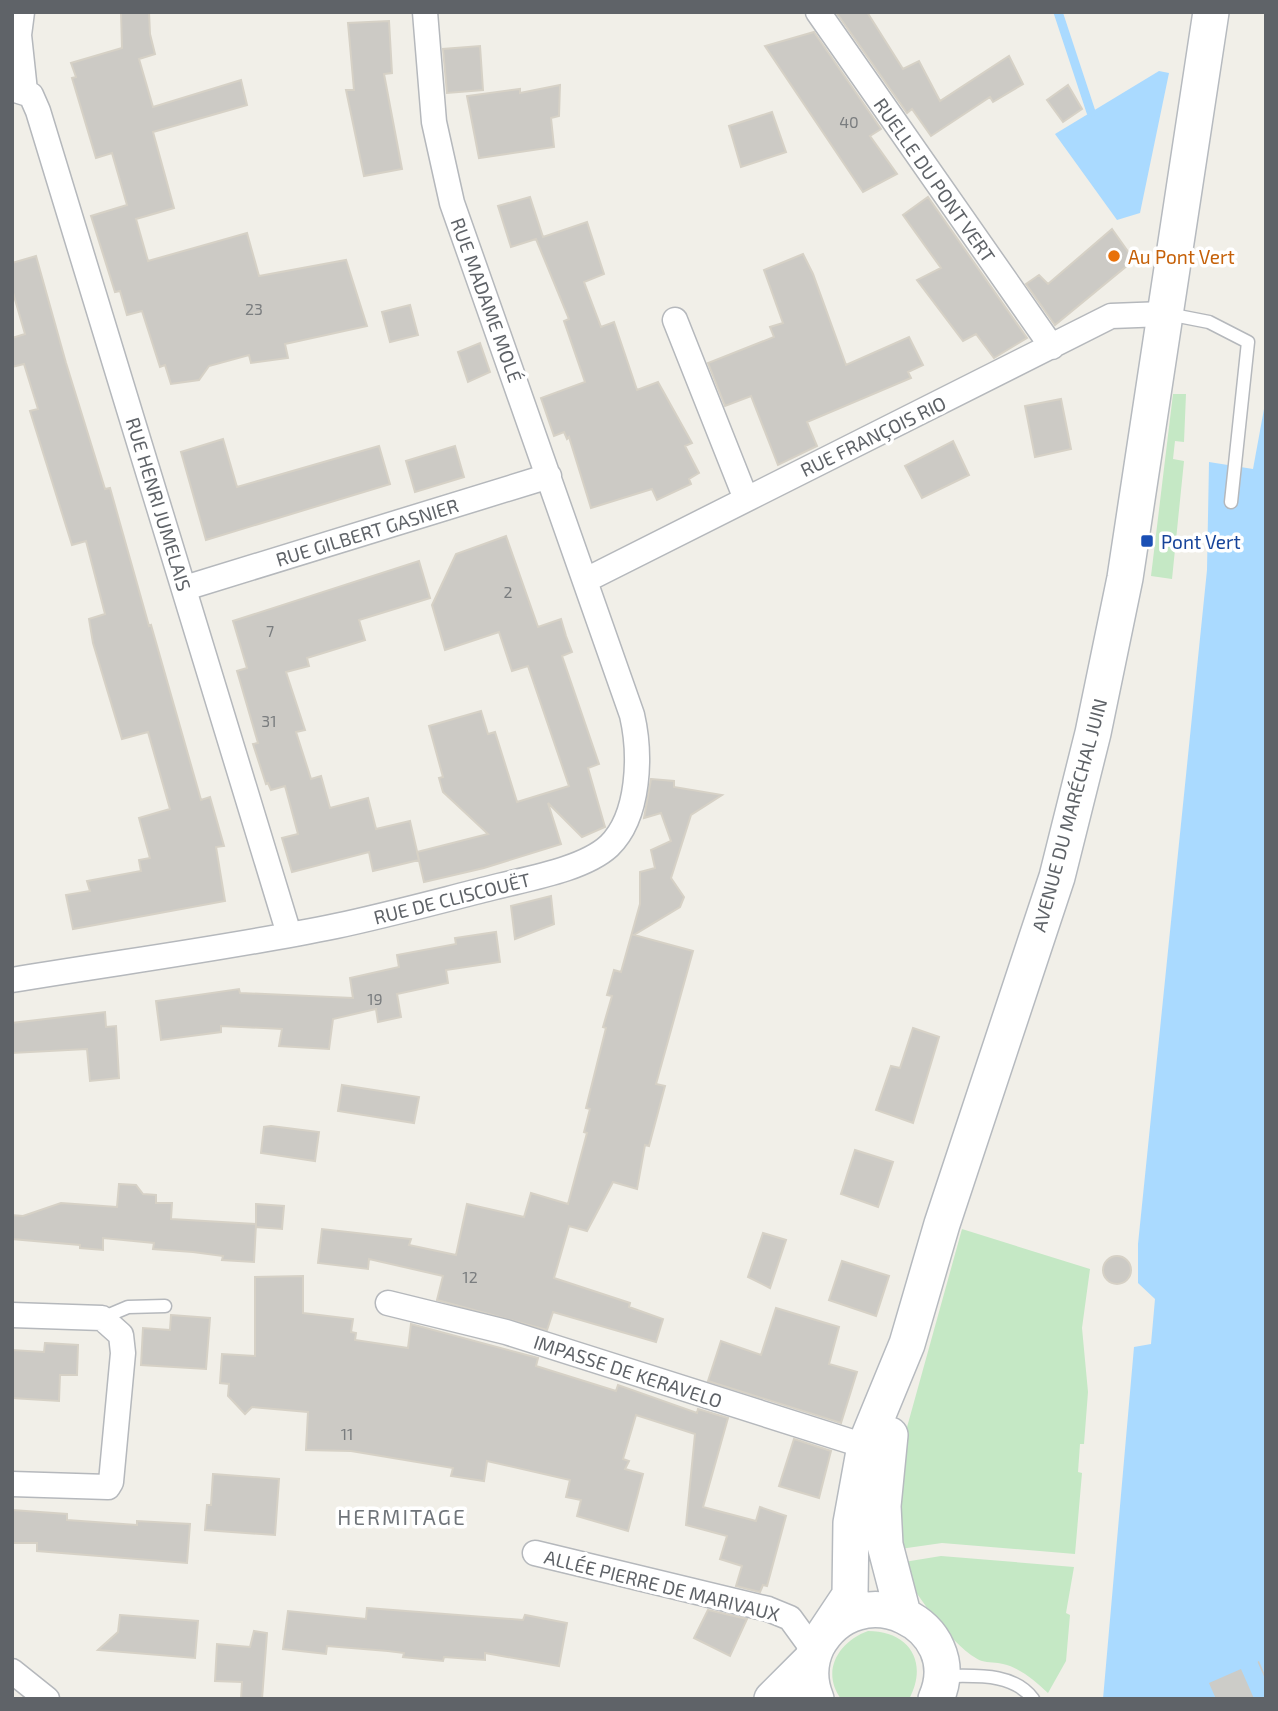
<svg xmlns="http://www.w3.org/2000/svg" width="1278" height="1711" font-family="'Exo 2',sans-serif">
	<rect width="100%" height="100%" fill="#f1efe8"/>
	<path fill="#c5e8c5" d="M 1173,394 L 1186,394 L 1184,442 L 1175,441 L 1173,459 L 1184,461 L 1172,579 L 1151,576 Z
		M 962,1229 L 1090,1269 L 1082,1328 L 1088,1392 L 1084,1444 L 1080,1444 L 1078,1472 L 1082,1473 L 1075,1554 L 942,1543 L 893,1550 L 904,1438 Z
		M 941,1556 L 1074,1567 L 1066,1613 L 1070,1615 L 1066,1661 L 1048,1693 C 1035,1681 1021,1668 1003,1664 C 997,1662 988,1663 982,1661 C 955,1651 911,1588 898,1563 Z
		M 868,1631 C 909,1631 929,1662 909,1699 L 841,1699 C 820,1670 840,1641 868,1631 Z"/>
	<path fill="#aadaff" d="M 1159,71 L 1169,73 L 1140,213 L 1117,220 L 1055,134 Z
		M 1266,398 L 1266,1699 L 1103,1699 L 1134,1347 L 1151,1344 L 1155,1299 L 1138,1283 L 1138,1244 L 1207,570 L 1209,462 L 1253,469 Z"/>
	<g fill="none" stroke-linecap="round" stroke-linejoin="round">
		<path stroke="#aadaff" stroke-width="9" d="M 1058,12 L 1091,112"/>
	</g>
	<path fill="#cccac5" stroke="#d6d1c6" stroke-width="2" d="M 121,12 L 149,12 L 150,34 L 155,54 L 139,59 L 153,107 L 241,80 L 247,105 L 153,132 L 174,208 L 136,219 L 148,261 L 247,233 L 259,276 L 346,260 L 367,326 L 285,344 L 288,358 L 251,363 L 249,355 L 209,366 L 199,380 L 171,384 L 165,365 L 160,367 L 142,311 L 127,315 L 120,291 L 115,292 L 91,216 L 127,205 L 112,153 L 96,158 L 72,78 L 76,77 L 71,63 L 122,48 Z
		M 836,12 L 867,12 L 903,69 L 919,61 L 940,101 L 1009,56 L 1023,84 L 993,102 L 990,97 L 931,136 L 912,109 L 907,113 Z
		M 389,21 L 392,73 L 384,74 L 402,169 L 364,176 L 346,90 L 354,90 L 348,23 Z
		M 814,32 L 881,129 L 870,136 L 897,174 L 863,192 L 765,46 Z
		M 480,46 L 483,90 L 447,93 L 443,49 Z
		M 560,85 L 559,116 L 551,118 L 554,147 L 479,158 L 467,96 L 520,89 L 520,93 Z
		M 1068,85 L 1082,109 L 1063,122 L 1047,100 Z
		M 772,112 L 786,152 L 741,167 L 729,126 Z
		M 530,197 L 543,237 L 587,222 L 604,274 L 584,282 L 601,327 L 614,322 L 637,390 L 658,382 L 692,443 L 685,446 L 699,473 L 689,479 L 691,484 L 657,500 L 652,489 L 591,508 L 569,437 L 567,439 L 564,432 L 554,436 L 541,398 L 585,382 L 564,321 L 569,319 L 536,239 L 511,247 L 498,206 Z
		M 928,197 L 1027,338 L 994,358 L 976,334 L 963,341 L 917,280 L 941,268 L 903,215 Z
		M 1112,229 L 1134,260 L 1055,325 L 1026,284 L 1039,275 L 1048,284 Z
		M 803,254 L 813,274 L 846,365 L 909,337 L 923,365 L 908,372 L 911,378 L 807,422 L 817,446 L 778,465 L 751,396 L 725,406 L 708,363 L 774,337 L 770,327 L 783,323 L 764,270 Z
		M 36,256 L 66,363 L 105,489 L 110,488 L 149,626 L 151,625 L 201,800 L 210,797 L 224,846 L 216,847 L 225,901 L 73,929 L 66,895 L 90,891 L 87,881 L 141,871 L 139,860 L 150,858 L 139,818 L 170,809 L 148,732 L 122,739 L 93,643 L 89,619 L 105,614 L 86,541 L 72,545 L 30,411 L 38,409 L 24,364 L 12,367 L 12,338 L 25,334 L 12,289 L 12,263 Z
		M 410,305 L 418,335 L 390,342 L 382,312 Z
		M 480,343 L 490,372 L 468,382 L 458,352 Z
		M 1061,399 L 1071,449 L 1035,457 L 1025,406 Z
		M 223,439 L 237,487 L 379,446 L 390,484 L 206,540 L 181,452 Z
		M 953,441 L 969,475 L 922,498 L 905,466 Z
		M 455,446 L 464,477 L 415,492 L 406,461 Z
		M 506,536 L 538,627 L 561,619 L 566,636 L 572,652 L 562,656 L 599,764 L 588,768 L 605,827 L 582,837 L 548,803 L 561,844 L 484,868 L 424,882 L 417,852 L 488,834 L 443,792 L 439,778 L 443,777 L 429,726 L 481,711 L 488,734 L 495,732 L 517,802 L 569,786 L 528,666 L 512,671 L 499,632 L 445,650 L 432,605 L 456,554 Z
		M 419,561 L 430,598 L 359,620 L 365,640 L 307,658 L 309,666 L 286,672 L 305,730 L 296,732 L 311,779 L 321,776 L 330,808 L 368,798 L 376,829 L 410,821 L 419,860 L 373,871 L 369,852 L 292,872 L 282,838 L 298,834 L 285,786 L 271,790 L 268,783 L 266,784 L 253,744 L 258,743 L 237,671 L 247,668 L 233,621 Z
		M 651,779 L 674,781 L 674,787 L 722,795 L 691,815 L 671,878 L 684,897 L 680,907 L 634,935 L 693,951 L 656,1084 L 665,1086 L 649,1146 L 645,1145 L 637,1189 L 613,1182 L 587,1231 L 569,1226 L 554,1278 L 630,1303 L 629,1307 L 663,1319 L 656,1342 L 553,1312 L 547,1330 L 437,1300 L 443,1276 L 369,1259 L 368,1269 L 318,1263 L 322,1229 L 411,1239 L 409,1245 L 456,1255 L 467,1204 L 524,1217 L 531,1193 L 568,1204 L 587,1133 L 584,1132 L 590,1109 L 586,1108 L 606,1028 L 603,1027 L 612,996 L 607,995 L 614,970 L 621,972 L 640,904 L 640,872 L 655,868 L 651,850 L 671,841 L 661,813 L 644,818 Z
		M 551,896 L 554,924 L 515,939 L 511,906 Z
		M 496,932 L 500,962 L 446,970 L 448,983 L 397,994 L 401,1017 L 378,1022 L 376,1009 L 333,1019 L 329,1049 L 279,1046 L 282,1029 L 221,1026 L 221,1032 L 161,1040 L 156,1001 L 239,989 L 240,993 L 353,998 L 350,978 L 399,967 L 397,955 L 456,944 L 455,938 Z
		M 105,1012 L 106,1027 L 116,1026 L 119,1078 L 90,1081 L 87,1049 L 12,1053 L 12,1023 Z
		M 913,1028 L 939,1037 L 913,1123 L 876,1110 L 891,1066 L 900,1068 Z
		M 342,1085 L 419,1097 L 414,1123 L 338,1111 Z
		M 271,1126 L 319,1132 L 315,1161 L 261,1153 L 264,1127 Z
		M 855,1150 L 893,1162 L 878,1207 L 841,1194 Z
		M 119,1184 L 136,1185 L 143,1194 L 156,1195 L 156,1203 L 172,1203 L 171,1219 L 256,1224 L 254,1262 L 222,1260 L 223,1256 L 193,1252 L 153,1249 L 154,1243 L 103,1238 L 103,1250 L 80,1248 L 80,1245 L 12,1239 L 12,1215 L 23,1216 L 61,1203 L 117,1207 Z
		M 256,1204 L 284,1206 L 282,1229 L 256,1227 Z
		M 763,1233 L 786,1240 L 770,1288 L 748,1277 Z
		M1103 1270a14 14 0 1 1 28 0a14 14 0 1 1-28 0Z
		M 842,1261 L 889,1276 L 876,1316 L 829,1300 Z
		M 303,1276 L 303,1313 L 353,1319 L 351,1332 L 356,1333 L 355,1340 L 408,1348 L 411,1324 L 538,1358 L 536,1366 L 616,1391 L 618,1385 L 697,1413 L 698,1409 L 728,1418 L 703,1507 L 756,1521 L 760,1507 L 786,1516 L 767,1586 L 763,1585 L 760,1592 L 736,1586 L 742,1566 L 720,1559 L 727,1536 L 686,1525 L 695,1434 L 636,1415 L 623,1459 L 629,1461 L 625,1469 L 643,1474 L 628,1531 L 577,1516 L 581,1500 L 566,1497 L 570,1480 L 487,1461 L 484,1481 L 451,1476 L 453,1468 L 351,1451 L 306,1450 L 308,1412 L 252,1407 L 245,1414 L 228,1396 L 229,1384 L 220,1383 L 222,1354 L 255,1356 L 255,1277 Z
		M 776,1308 L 839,1327 L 829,1364 L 857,1372 L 841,1423 L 708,1381 L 721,1341 L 761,1355 Z
		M 171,1315 L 210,1318 L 206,1369 L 141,1365 L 143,1328 L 170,1330 Z
		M 45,1343 L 78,1345 L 77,1375 L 60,1375 L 59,1401 L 12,1398 L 12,1350 L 44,1352 Z
		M 794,1439 L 831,1451 L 819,1498 L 779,1486 Z
		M 213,1474 L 279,1479 L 275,1535 L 205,1530 L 207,1505 L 211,1505 Z
		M 12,1510 L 67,1514 L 67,1520 L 137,1525 L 137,1521 L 190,1524 L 187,1563 L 37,1551 L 37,1543 L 12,1543 Z
		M 367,1608 L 523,1620 L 525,1615 L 567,1623 L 559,1666 L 485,1653 L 485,1660 L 444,1657 L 443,1661 L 403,1657 L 404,1653 L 388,1651 L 327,1646 L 326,1654 L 283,1649 L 288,1611 L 366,1619 Z
		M 708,1610 L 747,1619 L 730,1656 L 694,1638 Z
		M 120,1615 L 198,1621 L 195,1658 L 98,1650 L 118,1632 Z
		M 254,1631 L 267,1633 L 262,1699 L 241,1699 L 242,1682 L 215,1681 L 217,1644 L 250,1647 Z"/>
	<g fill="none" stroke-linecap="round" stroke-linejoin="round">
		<path stroke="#ccccc8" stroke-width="35" stroke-dasharray="35 18" stroke-linecap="butt" d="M 1216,1699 L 1266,1677"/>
		<g stroke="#b5b8bc" stroke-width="15">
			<path id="lane" d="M 1168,314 L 1209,322 L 1248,342 L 1231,502
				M 102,1318 L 128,1307 L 165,1306
				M 945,1676 C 975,1676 1013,1672 1033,1699"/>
		</g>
		<g stroke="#b5b8bc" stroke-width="27">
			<path id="street" d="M 22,12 L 19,35 L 25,91
				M 818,12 L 1052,347
				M 12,89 L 31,95 L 38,111 L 289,934
				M 675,320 L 746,499
				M 586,580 L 1111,316 L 1164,314
				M 185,588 L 549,476
				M 12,980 C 120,962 229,948 336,926 C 388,915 439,901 491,888 C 525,879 583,870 609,846 C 640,816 641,754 632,715 L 452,203 L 434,122 L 425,12
				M 388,1303 L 506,1332 L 865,1446
				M 12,1315 L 102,1318 L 121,1335 L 123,1353 L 111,1482 L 108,1487 L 12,1484
				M 535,1553 L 768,1609 L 790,1618 L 814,1651
				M 12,1671 L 47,1699"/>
		</g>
		<g stroke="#b6babf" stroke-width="38">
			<path id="secondary" d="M 890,1435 L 883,1506 L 885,1545 L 903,1614
				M 824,1634 L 850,1595 L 851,1523 L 865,1446 L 907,1344 L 942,1224 L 1057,877 L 1093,733 L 1125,578 L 1211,12
				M 772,1699 L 811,1660
				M 816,1699 C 809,1682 809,1663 817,1646 C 858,1571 969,1624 936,1699"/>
		</g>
		<use href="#lane" stroke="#fff" stroke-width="12"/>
		<use href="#street" stroke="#fff" stroke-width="24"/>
		<use href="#secondary" stroke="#fff" stroke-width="35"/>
	</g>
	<circle fill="#e8710a" stroke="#fff" stroke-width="2.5" cx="1114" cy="256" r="7"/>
	<rect fill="#1a4fb4" stroke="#fff" stroke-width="2.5" x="1140" y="534" width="14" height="14" rx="3.5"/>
	<g text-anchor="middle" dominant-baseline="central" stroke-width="7" stroke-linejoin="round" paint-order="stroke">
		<g font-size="16" fill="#7a7d7f">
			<text x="849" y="121">40</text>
			<text x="254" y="308">23</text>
			<text x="508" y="591">2</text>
			<text x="270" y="630">7</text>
			<text x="269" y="720">31</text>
			<text x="375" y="998">19</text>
			<text x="470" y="1276">12</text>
			<text x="347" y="1433">11</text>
		</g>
		<g font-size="19" fill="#5f6368" stroke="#fff">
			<text transform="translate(935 180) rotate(55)">RUELLE DU PONT VERT</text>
			<text transform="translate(487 300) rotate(70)">RUE MADAME MOLÉ</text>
			<text transform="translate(873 436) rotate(-26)">RUE FRANÇOIS RIO</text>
			<text transform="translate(159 504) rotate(73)">RUE HENRI JUMELAIS</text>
			<text transform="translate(367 532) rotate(-17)">RUE GILBERT GASNIER</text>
			<text transform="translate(1069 815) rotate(-75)">AVENUE DU MARÉCHAL JUIN</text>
			<text transform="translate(452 898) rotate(-14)">RUE DE CLISCOUËT</text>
			<text transform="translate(628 1371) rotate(18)">IMPASSE DE KERAVELO</text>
			<text transform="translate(662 1585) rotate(14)">ALLÉE PIERRE DE MARIVAUX</text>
		</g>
		<g font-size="19" fill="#c56008" stroke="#fff" text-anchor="start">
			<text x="1128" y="256">Au Pont Vert</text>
		</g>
		<g font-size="19" fill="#164399" stroke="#fff" text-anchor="start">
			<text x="1161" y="541">Pont Vert</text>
		</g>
		<g font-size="21" letter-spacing="2" fill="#70757a" stroke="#fff">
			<text x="402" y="1516">HERMITAGE</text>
		</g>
	</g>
	<rect width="1278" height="1711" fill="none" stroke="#5f6368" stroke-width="28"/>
</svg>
